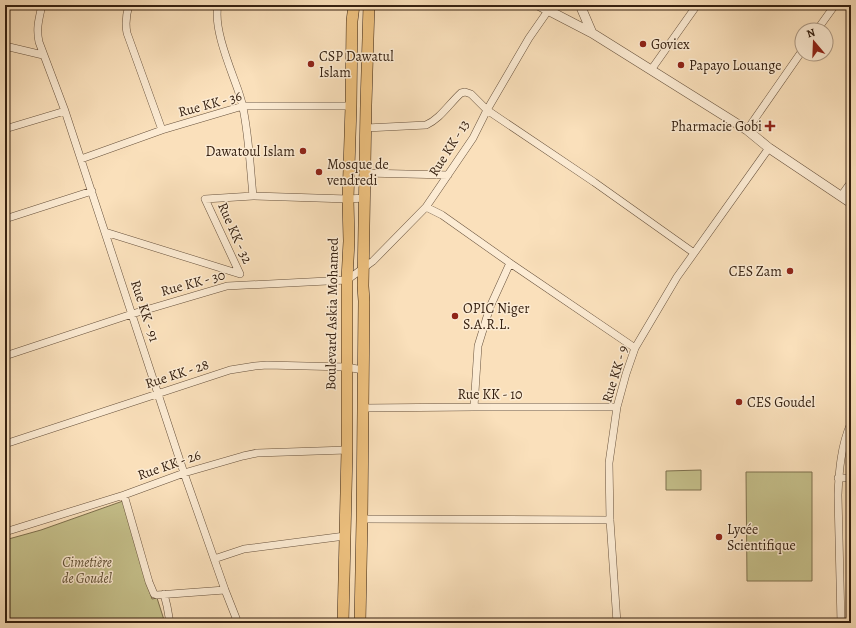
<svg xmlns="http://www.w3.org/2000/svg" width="856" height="628" font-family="Alegreya,serif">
	<rect width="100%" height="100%" fill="#fae0bb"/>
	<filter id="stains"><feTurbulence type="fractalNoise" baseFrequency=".005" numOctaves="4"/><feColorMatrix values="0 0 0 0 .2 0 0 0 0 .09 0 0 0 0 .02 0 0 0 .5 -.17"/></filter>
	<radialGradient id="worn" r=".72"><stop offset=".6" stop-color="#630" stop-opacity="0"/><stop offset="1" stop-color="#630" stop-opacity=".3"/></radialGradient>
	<path fill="#c5c08b" stroke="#7e704e" d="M 701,470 L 701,490 L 666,490 L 666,471 Z
		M 746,472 L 812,472 L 812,581 L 747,581 Z
		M 123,501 L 152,599 L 157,598 L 165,623 L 11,623 L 7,612 L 5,601 L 5,540 L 41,530 Z"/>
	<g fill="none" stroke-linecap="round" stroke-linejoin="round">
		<g stroke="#67513c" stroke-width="8">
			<path id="minor" d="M 42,5 C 39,19 36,28 39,42 L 65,111 L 184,473 L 225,590 L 238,623
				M 129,5 C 126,15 125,23 127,33 L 162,130
				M 218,5 C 213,28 230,67 238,90 C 240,96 242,102 243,108 C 249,137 250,166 253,196
				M 817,30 L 835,5
				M 5,46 L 43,55
				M 651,70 L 697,5
				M 366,128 L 426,125 C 440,119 449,104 461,93 L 465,92 L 471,94 L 487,110 L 594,182 L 694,253
				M 5,129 L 65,111
				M 747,130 L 802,51
				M 81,159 L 162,130 L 243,106 L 351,106
				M 365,173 L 448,175
				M 841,196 L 851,182
				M 426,207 L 442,215 L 510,263 L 635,348
				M 5,219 L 92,191
				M 105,232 L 240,274 L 205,199 L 253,196 L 348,199 L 365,198
				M 5,356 L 132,314 L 227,286 L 347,280 L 373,261 L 426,207 L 473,138 L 487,110 L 529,38 L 552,5
				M 474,407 L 478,346 L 490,307 L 510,263
				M 363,408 L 474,407 L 617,407
				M 5,444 L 230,370 L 255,366 L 267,365 L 346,367 L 363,370
				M 838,478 L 851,478
				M 124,495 L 149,582 L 154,594 L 157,595 L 225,590
				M 362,519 L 610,520
				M 5,532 L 124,495 L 184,473 L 243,456 L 257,453 L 347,450
				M 214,559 L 244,549 L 345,536
				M 164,594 L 167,606 L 170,623
				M 617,623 L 610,520 L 609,463 L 617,407 L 626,374 L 635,348 L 677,277 L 769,148
				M 841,623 L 838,495 C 839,470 841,446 851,423"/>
		</g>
		<g stroke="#67513c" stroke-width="10">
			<path id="tertiary" d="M 538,5 L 592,33 L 747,130 L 769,148 L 851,203
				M 580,5 L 592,33"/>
		</g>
		<g stroke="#362111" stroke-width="12">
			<path id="primary" d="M 343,623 L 347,450 L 347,280 L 349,241 L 348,199 L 351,106 L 352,21 L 354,5
				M 360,623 L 362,519 L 364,301 L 363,286 L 366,105 L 369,5"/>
		</g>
		<use href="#minor" stroke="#fcebd3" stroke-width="7"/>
		<use href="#tertiary" stroke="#fcebd3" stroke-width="9"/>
		<use href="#primary" stroke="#edc07e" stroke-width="11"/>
	</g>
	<g fill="#8f2418" stroke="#fcebd3" stroke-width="1.5">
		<circle cx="643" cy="44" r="4"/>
		<circle cx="311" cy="64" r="4"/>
		<circle cx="681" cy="65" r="4"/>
		<path d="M768 120h4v4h4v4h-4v4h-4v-4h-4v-4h4z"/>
		<circle cx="303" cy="151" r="4"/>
		<circle cx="319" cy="172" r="4"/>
		<circle cx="790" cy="271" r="4"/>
		<circle cx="455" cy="316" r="4"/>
		<circle cx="739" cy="402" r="4"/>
		<circle cx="719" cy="537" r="4"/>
	</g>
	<g text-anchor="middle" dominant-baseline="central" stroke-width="3" stroke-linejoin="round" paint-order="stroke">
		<g font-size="14" fill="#362111" stroke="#fcebd3" text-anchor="start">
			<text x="651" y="44">Goviex</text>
			<text x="319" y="56">CSP Dawatul<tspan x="319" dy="16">Islam</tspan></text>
			<text x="689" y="65">Papayo Louange</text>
			<text x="762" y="126" text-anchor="end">Pharmacie Gobi</text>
			<text x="295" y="151" text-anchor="end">Dawatoul Islam</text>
			<text x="327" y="164">Mosque de<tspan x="327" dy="16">vendredi</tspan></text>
			<text x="782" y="271" text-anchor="end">CES Zam</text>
			<text x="463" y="308">OPIC Niger<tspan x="463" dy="16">S.A.R.L.</tspan></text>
			<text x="747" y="402">CES Goudel</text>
			<text x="727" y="529">Lycée<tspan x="727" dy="16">Scientifique</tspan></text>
		</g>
		<g font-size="14" fill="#362111" stroke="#fcebd3">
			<text transform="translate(210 104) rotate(-15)">Rue KK - 36</text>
			<text transform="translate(449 148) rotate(-58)">Rue KK - 13</text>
			<text transform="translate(235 233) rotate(66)">Rue KK - 32</text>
			<text transform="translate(193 283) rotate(-15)">Rue KK - 30</text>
			<text transform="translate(145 311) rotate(72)">Rue KK - 91</text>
			<text transform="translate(332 314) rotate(-89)">Boulevard Askia Mohamed</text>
			<text transform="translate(177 374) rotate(-18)">Rue KK - 28</text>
			<text transform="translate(615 374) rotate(-73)">Rue KK - 9</text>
			<text x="490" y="394">Rue KK - 10</text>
			<text transform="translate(169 465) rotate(-19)">Rue KK - 26</text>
		</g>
		<g font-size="14" font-style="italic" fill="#615136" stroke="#fcebd3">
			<text x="87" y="562">Cimetière<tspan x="87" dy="16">de Goudel</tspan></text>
		</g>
	</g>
	<rect width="856" height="628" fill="none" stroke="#fae0bb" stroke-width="20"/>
	<rect x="6" y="6" width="844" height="616" fill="none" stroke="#362111" stroke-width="2"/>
	<rect x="10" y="10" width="836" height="608" fill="none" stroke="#362111"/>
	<g transform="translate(814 42) rotate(341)"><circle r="19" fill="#fcebd3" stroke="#ad9a85"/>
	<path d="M0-3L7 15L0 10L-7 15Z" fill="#8f2418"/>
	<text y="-6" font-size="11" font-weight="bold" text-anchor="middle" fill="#362111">N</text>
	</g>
	<rect width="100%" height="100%" filter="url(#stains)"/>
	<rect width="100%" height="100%" fill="url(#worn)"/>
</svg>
